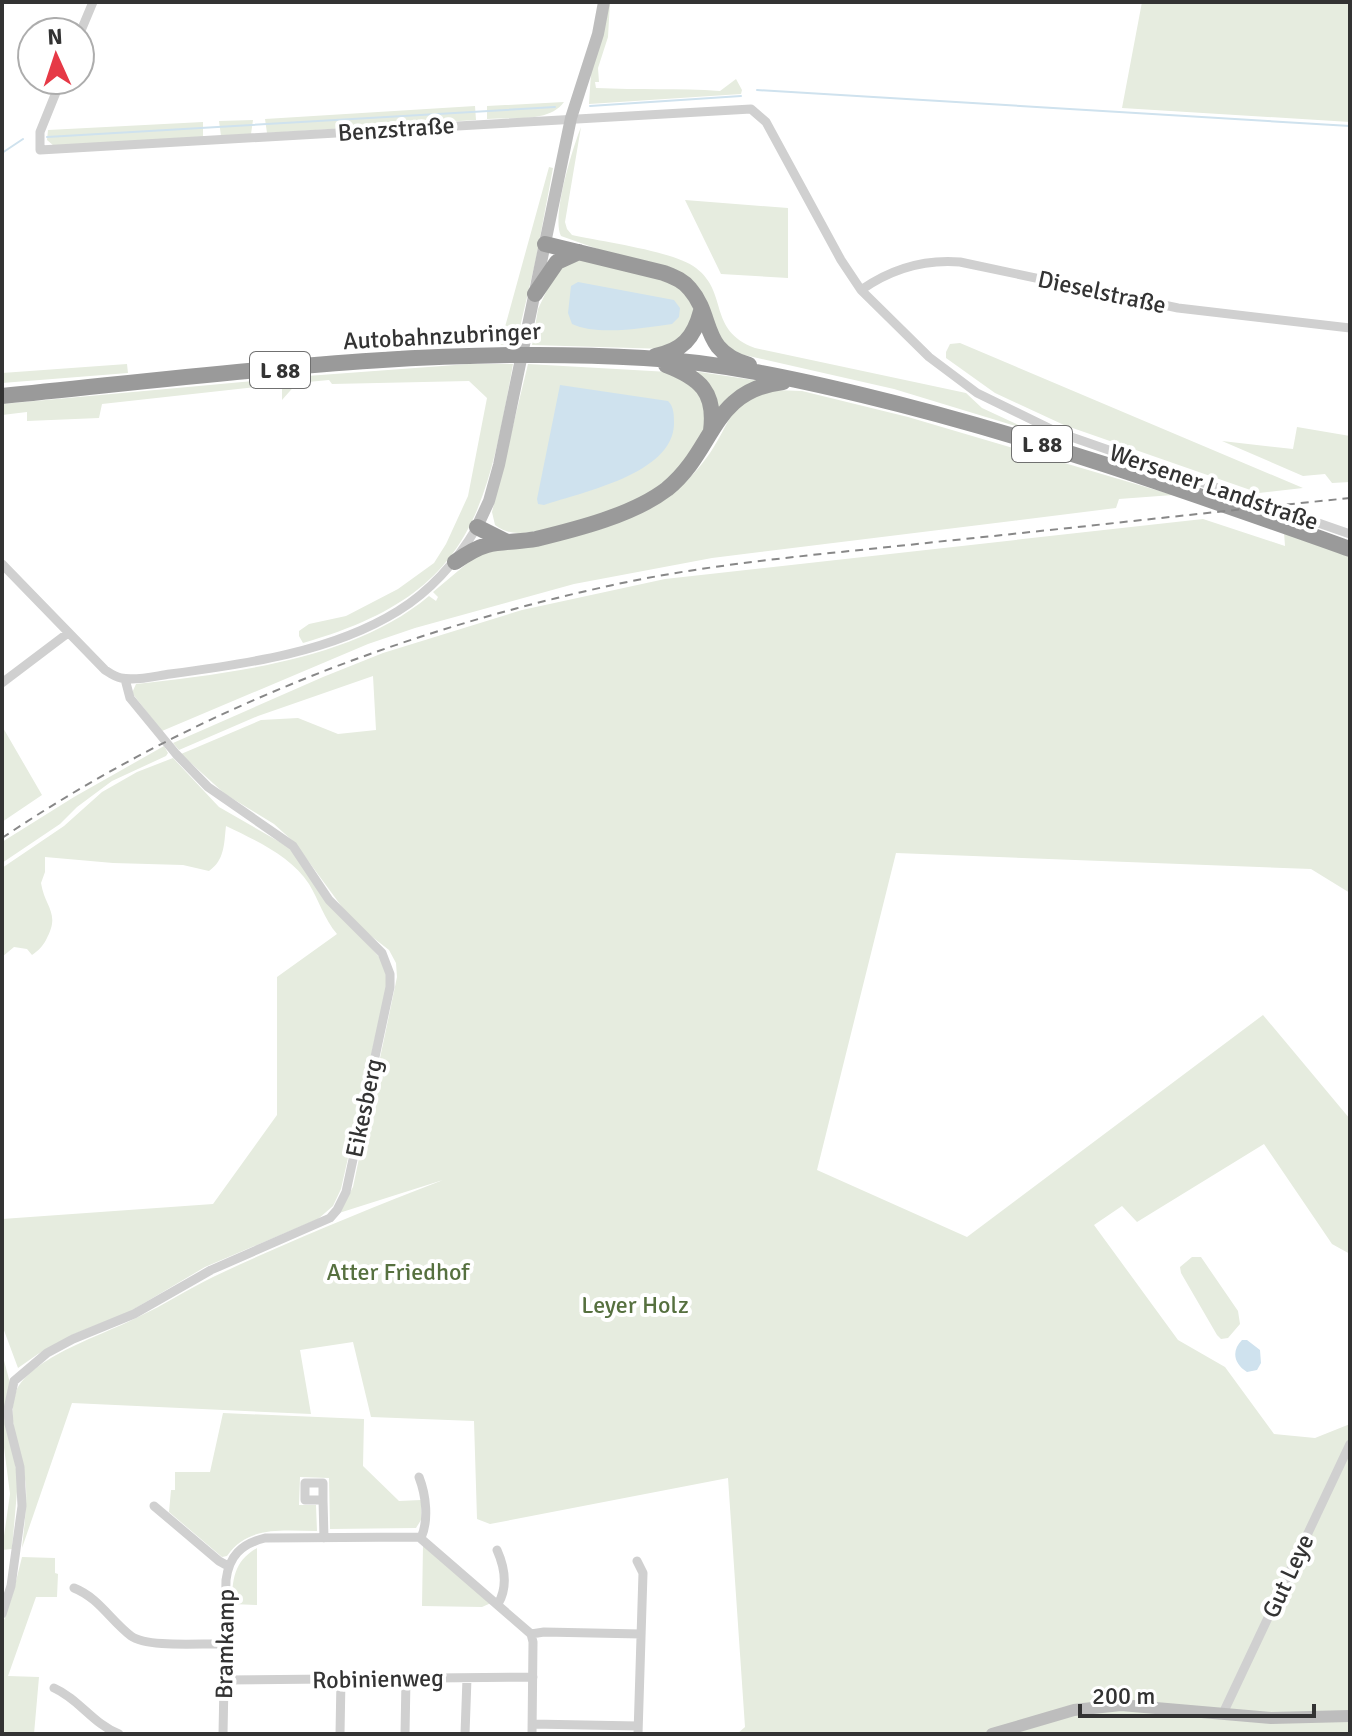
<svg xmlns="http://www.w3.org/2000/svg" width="1352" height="1736" font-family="Signika,sans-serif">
	<rect width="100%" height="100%" fill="#fff"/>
	<path fill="#e6ecdf" d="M 610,2 L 608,37 L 598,68 L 599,82 L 595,82 L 596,88 C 638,90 679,88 720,91 L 736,79 L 742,90 L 741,94 L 589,104 L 591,73 Z
		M 1142,2 L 1350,2 L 1350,122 L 1122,108 Z
		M 564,102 C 549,123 512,117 487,119 L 487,106 Z
		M 475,106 L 476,120 L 267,133 L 265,119 Z
		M 253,120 L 251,134 L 221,136 L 219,121 Z
		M 203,122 L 203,137 L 54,146 L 47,140 L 48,130 Z
		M 581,127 L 565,222 L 567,229 L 572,235 C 603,242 674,251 696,268 C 729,293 707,330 755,348 L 966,393 L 982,408 L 1029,430 L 894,389 L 740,354 L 722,343 L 704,299 L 609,253 L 561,236 C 551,217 573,147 581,127 Z
		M 549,167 L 553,168 L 536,259 L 516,344 L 500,345 Z
		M 685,200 L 788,208 L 788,278 L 721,274 Z
		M 582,259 L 662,277 L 687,293 L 695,313 L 693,324 L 667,349 L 532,345 L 538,309 L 557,269 Z
		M 960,343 L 1303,488 L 1259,493 L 1064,425 L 995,393 L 946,358 L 946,352 L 950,344 Z
		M 127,364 L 128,373 L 2,383 L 2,373 Z
		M 469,364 L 513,364 C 486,517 468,596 303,643 L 299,636 L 299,631 L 309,624 L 346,616 L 398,589 L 434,563 L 446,544 L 468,496 L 487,398 L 469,381 L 332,384 L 329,380 L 297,383 L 282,400 L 282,384 L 102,404 L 99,418 L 27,421 L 27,412 L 2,415 L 2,404 L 307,376 Z
		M 528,364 L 669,372 L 702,393 C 703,403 708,419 705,430 C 701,449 661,488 643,497 C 619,510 544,534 518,533 C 509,533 502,530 495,525 L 492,512 Z
		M 693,371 L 760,381 C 741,387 730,395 717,410 Z
		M 775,390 L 802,391 L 908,417 L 1173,495 L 1119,499 L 1116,508 L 712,558 L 574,584 L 415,628 L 368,644 L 162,731 L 132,693 L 136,684 C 231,673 353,660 429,596 L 436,601 L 438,597 L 433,592 L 477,555 L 671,495 C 686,482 699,469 710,453 C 733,419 729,400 775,390 Z
		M 1297,427 L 1350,436 L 1350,482 L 1332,483 L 1325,474 L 1303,476 L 1222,441 L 1293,449 Z
		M 1203,519 L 1285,546 L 1284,532 L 1350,556 L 1350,893 L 1311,869 L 896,853 L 817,1170 L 967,1237 L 1263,1015 L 1350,1119 L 1350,1254 L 1332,1244 L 1264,1144 L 1137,1222 L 1122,1206 L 1094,1225 L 1178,1340 L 1225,1367 L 1274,1434 L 1315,1438 L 1350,1424 L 1350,1734 L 737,1734 L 745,1727 L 728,1478 L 490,1524 L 477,1519 L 474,1421 L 371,1417 L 353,1342 L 300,1350 L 311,1414 L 72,1403 L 22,1548 C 24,1528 27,1507 26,1487 C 24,1456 5,1423 16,1392 C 28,1358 108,1333 138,1317 C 164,1305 188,1289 213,1277 C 289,1241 366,1210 443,1180 L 339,1213 L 353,1187 L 397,977 L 396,963 L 389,950 L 353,922 L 295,843 L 274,824 L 225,794 L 181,754 L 261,720 L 298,718 L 338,734 L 376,730 L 373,676 L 258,716 L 179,750 L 173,743 L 323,677 L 383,653 L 522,610 L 665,579 Z
		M 2,726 L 42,795 L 2,822 Z
		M 164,746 L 168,753 L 166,756 L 112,781 L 77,807 L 60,824 L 2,863 L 2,842 L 74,797 Z
		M 173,758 L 219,807 L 292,849 L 328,901 L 381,959 L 386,972 L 386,989 L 341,1189 L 333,1206 L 318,1219 L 205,1267 L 129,1312 L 74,1334 L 38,1354 L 18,1368 L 2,1325 L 2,1219 L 213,1204 L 277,1115 L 277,977 L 337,934 C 324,919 319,900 309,884 C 291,856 255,840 226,826 C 224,843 225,860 209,871 L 183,865 L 113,863 L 45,857 L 45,872 L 41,883 C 45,908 61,913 46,940 C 42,947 39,950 32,955 L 27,949 L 14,947 L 2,957 L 2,868 L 64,826 L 102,792 L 137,772 Z
		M 1192,1257 L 1201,1257 L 1238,1311 L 1240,1324 L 1228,1338 L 1221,1339 L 1217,1335 L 1181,1273 L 1180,1267 Z
		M 2,1353 L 10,1383 L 5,1409 L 18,1480 L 12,1549 L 2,1550 L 10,1494 L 2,1432 Z
		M 223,1413 L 364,1419 L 363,1466 L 399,1501 L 421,1500 L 421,1520 L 416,1528 L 330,1529 L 329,1478 L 300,1477 L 299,1505 L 316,1505 L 317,1531 C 283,1531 248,1525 227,1556 L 222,1557 L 169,1512 L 171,1490 L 175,1490 L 175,1472 L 210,1472 Z
		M 423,1545 L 491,1603 L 482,1607 L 422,1606 Z
		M 257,1548 L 257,1605 L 232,1604 C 232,1580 234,1561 257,1548 Z
		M 22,1557 L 55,1558 L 55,1573 L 58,1574 L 57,1597 L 36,1597 L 8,1676 L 39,1677 L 34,1734 L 2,1734 L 2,1626 L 13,1593 Z"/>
	<path fill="#cfe2ee" d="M 578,282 L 674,300 L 680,308 L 679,317 L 672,324 C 644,328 597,336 572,324 L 568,313 L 571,286 Z
		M 560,385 L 668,401 C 674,407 674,415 674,424 C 673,474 582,492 544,505 L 538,504 L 537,499 Z
		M 1242,1340 L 1247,1340 L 1260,1350 L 1261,1363 L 1257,1370 L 1247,1372 C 1234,1364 1231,1351 1242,1340 Z"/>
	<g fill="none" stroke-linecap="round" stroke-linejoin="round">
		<path stroke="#cfe2ee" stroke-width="2" d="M 757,90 L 1350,126
			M 590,106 L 741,96
			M 47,137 L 555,107
			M 2,153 L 23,139"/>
		<path stroke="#d0d0d0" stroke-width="9" d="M 80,33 L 93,2
			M 61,80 L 40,132 L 40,150 L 751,109 L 766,122 L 841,260 L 861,290 L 929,357 L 977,393 L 1057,432 L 1350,534
			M 861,290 C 891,269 923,259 960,262 L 1178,308 L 1350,328
			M 2,564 L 105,670 C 111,674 115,677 121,678 C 137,681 155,676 170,674 C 246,664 332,652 398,611 C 432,590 457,561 477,527
			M 2,683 L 68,633
			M 419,1477 C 426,1495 429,1520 421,1538
			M 323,1500 L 323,1483 L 305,1483 L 305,1500 L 323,1500 L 324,1538
			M 154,1506 L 219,1561 L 228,1566
			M 497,1550 C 505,1568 508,1587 498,1604
			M 637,1561 L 643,1573 L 638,1734
			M 74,1588 C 99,1598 110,1620 131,1636 C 147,1648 203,1643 224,1644
			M 2,1614 L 11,1586 L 22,1506 L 20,1467 L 9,1424 L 8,1409 L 14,1381 L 47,1353 L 73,1339 L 134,1314 L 211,1270 L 330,1218 L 337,1210 L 346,1192 L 390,987 L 390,974 L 382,953 L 329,900 L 293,846 L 208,787 L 176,754 L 130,698 L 125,679
			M 531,1634 L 544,1632 L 641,1634
			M 224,1680 L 533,1677
			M 54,1688 C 79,1699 93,1724 119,1734
			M 1225,1709 L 1350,1444
			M 532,1724 L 638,1726
			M 223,1734 L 226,1580 C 229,1556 241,1544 265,1538 L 419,1537 L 531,1634 L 533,1642 L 532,1734
			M 340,1734 L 341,1679
			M 405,1734 L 406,1679
			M 465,1734 L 467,1678"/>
		<path stroke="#bdbdbd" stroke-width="12" d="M 477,527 L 489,501 L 499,465 L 571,118 L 598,34 L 604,2
			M 992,1734 L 1074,1710 L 1121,1705 L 1271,1718 L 1350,1716"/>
		<path stroke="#9a9a9a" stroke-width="16" d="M 545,244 L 664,273 C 674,277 683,280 690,289 C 715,318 699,350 749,365
			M 535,294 L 557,262 L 579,252
			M 655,356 C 682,351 694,338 701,311
			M 666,365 C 700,378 716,392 711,431
			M 2,396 C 213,375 431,345 644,358 C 717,362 791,378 862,395 C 1029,435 1189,492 1350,549
			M 477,527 L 507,542
			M 455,562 C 465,555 476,548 487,545 C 503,541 520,542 536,539 C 577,529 633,515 667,489 C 716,449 710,391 783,382"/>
		<path stroke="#888" stroke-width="2" stroke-dasharray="8 6" stroke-linecap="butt" d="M 2,838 C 186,714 396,632 613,585 C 718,562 828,554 935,542 C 1073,528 1212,512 1350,498"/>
	</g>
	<g text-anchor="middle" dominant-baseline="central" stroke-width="8" stroke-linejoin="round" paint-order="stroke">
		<g fill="#fff" stroke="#707070" stroke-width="2">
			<rect x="250" y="352" width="60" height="36" rx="6"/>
			<rect x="1012" y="426" width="60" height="36" rx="6"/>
		</g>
		<g font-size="22" font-weight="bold" fill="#333">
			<text x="280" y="370">L 88</text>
			<text x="1042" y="444">L 88</text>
		</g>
		<g font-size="24" fill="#333" stroke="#fff">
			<text transform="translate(396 129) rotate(-4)">Benzstraße</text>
			<text transform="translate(1102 292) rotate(12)">Dieselstraße</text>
			<text transform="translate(442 336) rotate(-3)">Autobahnzubringer</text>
			<text transform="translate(1214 487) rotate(19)">Wersener Landstraße</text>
			<text transform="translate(364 1108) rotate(-78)">Eikesberg</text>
			<text transform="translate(1288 1576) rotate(-65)">Gut Leye</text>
			<text transform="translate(225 1644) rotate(-89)">Bramkamp</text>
			<text transform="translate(378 1679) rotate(-1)">Robinienweg</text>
		</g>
		<g font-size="24" fill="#56703f" stroke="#fff">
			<text x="398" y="1272">Atter Friedhof</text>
			<text x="635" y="1305">Leyer Holz</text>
		</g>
	</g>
	<rect width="1352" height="1736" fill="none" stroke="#333333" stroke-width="8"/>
	<g transform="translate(56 56) rotate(357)"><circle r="38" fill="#ffffff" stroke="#adadad" stroke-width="2"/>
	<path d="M0-6L14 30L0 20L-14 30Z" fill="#e63946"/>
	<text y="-12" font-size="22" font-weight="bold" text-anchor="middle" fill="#333333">N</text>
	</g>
	<path d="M1080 1704v12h234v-12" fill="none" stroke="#333333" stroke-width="4"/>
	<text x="1092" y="1704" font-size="24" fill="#333333" stroke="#ffffff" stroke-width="6" paint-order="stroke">200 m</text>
</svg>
